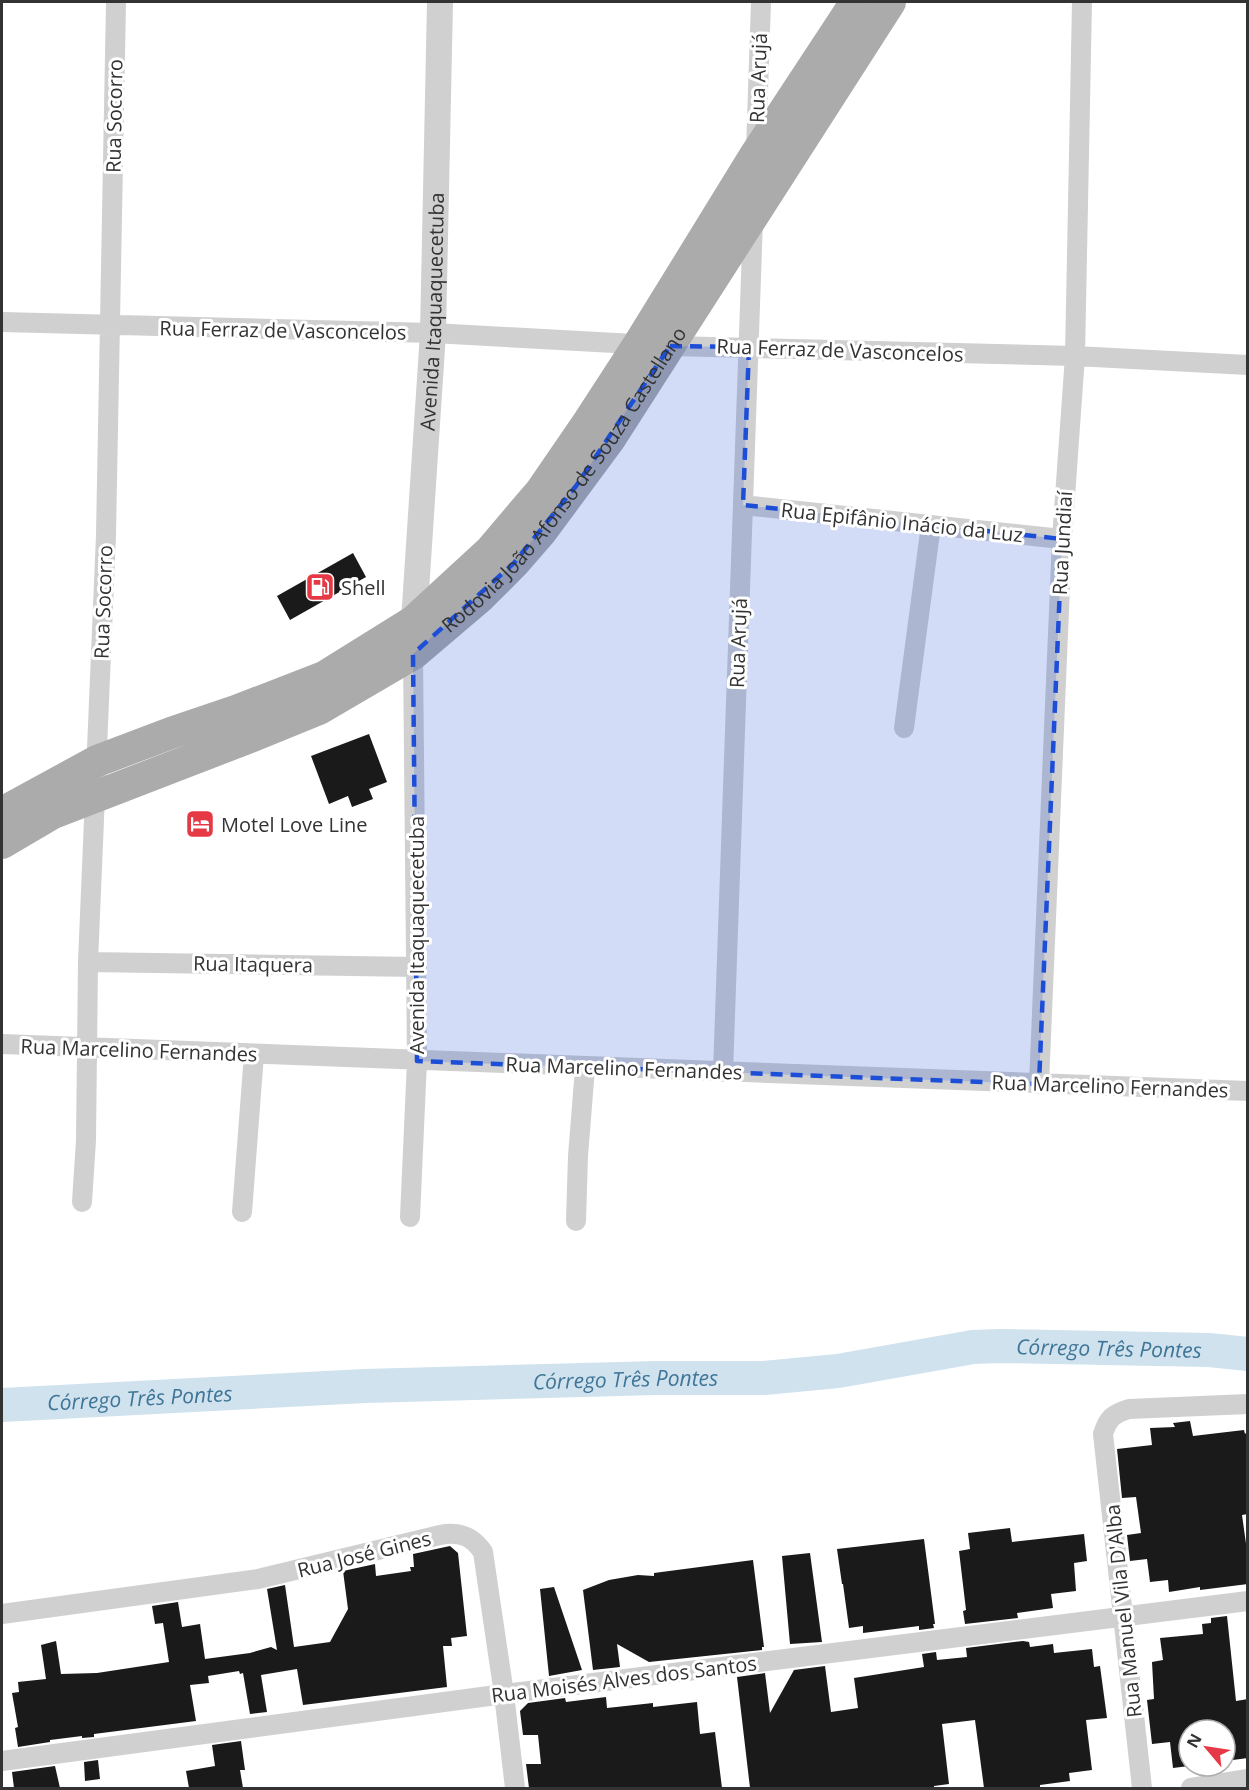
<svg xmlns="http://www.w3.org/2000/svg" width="1249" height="1790" font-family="'Open Sans',sans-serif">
	<rect width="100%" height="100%" fill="#fff"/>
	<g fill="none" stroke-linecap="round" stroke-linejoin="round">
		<path stroke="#cfe2ee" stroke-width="34" id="s1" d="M 2,1405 L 365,1386 L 656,1378 L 764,1378 L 838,1371 L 973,1347 L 1000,1346 L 1209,1350 L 1248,1354"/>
	</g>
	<path fill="#1a1a1a" d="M 353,553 L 366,577 L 290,620 L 277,596 Z
		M 369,734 L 387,782 L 369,789 L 373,799 L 352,807 L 348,796 L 329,804 L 311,756 Z
		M 1190,1421 L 1193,1436 L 1244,1430 L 1245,1434 L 1246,1433 L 1248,1514 L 1242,1515 L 1248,1558 L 1248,1584 L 1200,1590 L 1200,1587 L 1169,1592 L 1168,1580 L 1150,1582 L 1147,1559 L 1130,1561 L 1127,1535 L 1141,1533 L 1136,1497 L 1122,1498 L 1117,1449 L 1152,1445 L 1150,1428 L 1175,1427 L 1173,1423 Z
		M 1010,1528 L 1012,1542 L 1084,1534 L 1087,1561 L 1074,1563 L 1076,1591 L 1051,1594 L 1053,1608 L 1017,1613 L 1018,1618 L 965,1624 L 963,1611 L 966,1610 L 959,1551 L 970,1549 L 968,1533 Z
		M 924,1539 L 935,1624 L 933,1624 L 934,1628 L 919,1630 L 919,1626 L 863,1633 L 863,1626 L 849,1628 L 843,1584 L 842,1584 L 837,1549 Z
		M 450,1546 L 458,1553 L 467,1636 L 451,1638 L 452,1646 L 443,1646 L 447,1687 L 303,1705 L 297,1669 L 261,1675 L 267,1712 L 250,1714 L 243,1673 L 240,1674 L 239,1671 L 208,1676 L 209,1683 L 190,1685 L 196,1721 L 94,1734 L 94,1737 L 82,1738 L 82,1736 L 50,1740 L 50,1742 L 18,1747 L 15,1728 L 18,1727 L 12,1693 L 19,1692 L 18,1682 L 46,1679 L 41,1645 L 56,1641 L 61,1674 L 97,1673 L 169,1662 L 163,1623 L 155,1624 L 152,1606 L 178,1602 L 182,1627 L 200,1624 L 205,1659 L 250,1653 L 271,1647 L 277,1650 L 267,1589 L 285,1585 L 294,1647 L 330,1642 L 348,1609 L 343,1571 L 375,1564 L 376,1576 L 411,1571 L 410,1567 L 414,1567 L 413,1554 Z
		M 810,1553 L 822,1642 L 790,1644 L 782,1556 Z
		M 753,1560 L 764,1647 L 762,1647 L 762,1650 L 649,1662 L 617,1644 L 620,1667 L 593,1670 L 583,1590 L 609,1580 L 638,1575 L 654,1576 L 654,1573 Z
		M 554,1587 L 582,1670 L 549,1676 L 540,1589 Z
		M 1227,1616 L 1236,1701 L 1248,1699 L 1248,1758 L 1225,1761 L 1225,1730 L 1189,1730 L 1189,1766 L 1173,1768 L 1170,1742 L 1152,1744 L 1147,1700 L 1154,1699 L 1152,1662 L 1163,1660 L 1160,1638 L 1203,1634 L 1202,1624 L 1211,1623 L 1211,1618 Z
		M 1023,1641 L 1029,1642 L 1030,1647 L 1053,1644 L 1054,1653 L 1092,1649 L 1094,1667 L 1100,1666 L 1107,1718 L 1086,1720 L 1092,1770 L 1069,1773 L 1070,1781 L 1040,1785 L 1040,1788 L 984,1788 L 975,1720 L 942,1724 L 949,1784 L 934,1786 L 934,1788 L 750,1788 L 737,1677 L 765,1673 L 770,1713 L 794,1670 L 825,1666 L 831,1712 L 858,1708 L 854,1678 L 924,1667 L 922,1654 L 936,1652 L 937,1660 L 967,1657 L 966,1648 Z
		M 606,1697 L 607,1708 L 653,1703 L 653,1707 L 697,1702 L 700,1734 L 715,1732 L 722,1788 L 529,1788 L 526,1764 L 541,1764 L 538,1735 L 523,1735 L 520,1711 L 528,1703 L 565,1698 L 566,1702 Z
		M 241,1741 L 245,1770 L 240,1770 L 243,1788 L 189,1788 L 186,1771 L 215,1766 L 212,1745 Z
		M 98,1760 L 100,1779 L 85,1781 L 84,1762 Z
		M 55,1766 L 60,1788 L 14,1788 L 12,1772 Z"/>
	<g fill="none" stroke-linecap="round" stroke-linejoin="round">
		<path stroke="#d0d0d0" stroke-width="20" d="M 756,149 L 761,2
			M 2,322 L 433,333 L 670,346 L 1075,356 L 1248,365
			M 743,505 L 1062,539
			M 904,728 L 931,525
			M 88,962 L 417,967
			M 2,1044 L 1248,1091
			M 723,1072 L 753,220
			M 1039,1084 L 1062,539 L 1075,356 L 1082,2
			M 82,1202 L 86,1140 L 88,962 L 106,535 L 116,2
			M 242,1212 L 254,1054
			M 410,1217 L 417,1061 L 413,654
			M 576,1221 L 578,1156 L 585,1068
			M 2,1614 L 258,1579 L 440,1535 C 459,1531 472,1536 483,1552 L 504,1694 L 515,1788
			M 2,1761 L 504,1694 L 1248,1601
			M 1142,1788 L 1103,1434 C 1108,1418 1113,1414 1129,1409 L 1248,1404
			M 1191,1788 L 1248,1779"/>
		<path stroke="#d0d0d0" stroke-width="26" id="s2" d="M 414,621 L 433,333 L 440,2"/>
		<g stroke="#ababab" stroke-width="32">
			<path d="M 2,813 L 97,761 L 171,733 L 236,711 L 324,677 L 414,621 L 490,551 L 541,491 L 589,421 L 639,344 L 756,154 L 856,2"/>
			<path id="s3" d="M 2,843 L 53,813 L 250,737 L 319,709 L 413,654 L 480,597 L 514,563 L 541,532 L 609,440 L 890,2"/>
		</g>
	</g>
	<path fill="#1d4ed8" fill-opacity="0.2" stroke="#1d4ed8" stroke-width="4.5" stroke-dasharray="12 8" stroke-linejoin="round" d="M 670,346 L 749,347 L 743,505 L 1062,539 L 1039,1084 L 417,1061 L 413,654 L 514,563 L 576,486 Z"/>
	<defs>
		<g id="fuel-square" transform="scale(1.5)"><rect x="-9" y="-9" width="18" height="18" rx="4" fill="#e63946" stroke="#fff"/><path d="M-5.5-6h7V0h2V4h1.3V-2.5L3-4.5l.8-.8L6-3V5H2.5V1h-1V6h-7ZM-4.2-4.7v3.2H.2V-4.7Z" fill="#fff"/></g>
		<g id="hotel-square" transform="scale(1.5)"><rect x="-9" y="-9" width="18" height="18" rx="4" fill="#e63946" stroke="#fff"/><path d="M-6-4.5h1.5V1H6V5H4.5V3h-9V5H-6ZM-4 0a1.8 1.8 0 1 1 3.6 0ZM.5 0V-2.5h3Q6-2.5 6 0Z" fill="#fff"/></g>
	</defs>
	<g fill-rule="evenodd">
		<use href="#fuel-square" x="320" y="587"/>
		<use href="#hotel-square" x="200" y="824"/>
	</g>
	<g text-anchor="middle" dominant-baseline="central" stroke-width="6" stroke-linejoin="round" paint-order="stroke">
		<g font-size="20" fill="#333" stroke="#fff">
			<text transform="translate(758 78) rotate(-88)">Rua Arujá</text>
			<text transform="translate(114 116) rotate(-89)">Rua Socorro</text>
			<text stroke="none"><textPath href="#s2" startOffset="310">Avenida Itaquaquecetuba</textPath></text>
			<text transform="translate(283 330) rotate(1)">Rua Ferraz de Vasconcelos</text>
			<text transform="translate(840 350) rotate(2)">Rua Ferraz de Vasconcelos</text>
			<text stroke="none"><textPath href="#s3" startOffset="686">Rodovia João Afonso de Souza Castellano</textPath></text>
			<text transform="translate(902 522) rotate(6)">Rua Epifânio Inácio da Luz</text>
			<text transform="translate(1062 543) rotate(-87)">Rua Jundiaí</text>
			<text transform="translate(103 602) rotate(-88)">Rua Socorro</text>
			<text transform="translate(738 643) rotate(-88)">Rua Arujá</text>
			<text transform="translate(416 935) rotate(-90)">Avenida Itaquaquecetuba</text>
			<text transform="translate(253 964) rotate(1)">Rua Itaquera</text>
			<text transform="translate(139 1050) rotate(2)">Rua Marcelino Fernandes</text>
			<text transform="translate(624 1068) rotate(2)">Rua Marcelino Fernandes</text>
			<text transform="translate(1110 1086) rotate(2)">Rua Marcelino Fernandes</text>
			<text transform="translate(364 1554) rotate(-14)">Rua José Gines</text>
			<text transform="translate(1123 1611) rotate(-96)">Rua Manuel Vila D'Alba</text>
			<text transform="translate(624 1679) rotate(-7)">Rua Moisés Alves dos Santos</text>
		</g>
		<g font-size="20" fill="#333" stroke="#fff" text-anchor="start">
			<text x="341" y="587">Shell</text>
			<text x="221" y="824">Motel Love Line</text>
		</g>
		<g font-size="21" font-style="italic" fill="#3f7597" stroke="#fff">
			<text stroke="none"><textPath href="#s1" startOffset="1110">Córrego Três Pontes</textPath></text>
			<text stroke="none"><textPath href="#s1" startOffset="624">Córrego Três Pontes</textPath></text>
			<text stroke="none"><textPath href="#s1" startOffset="138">Córrego Três Pontes</textPath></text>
		</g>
	</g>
	<rect width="1249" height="1790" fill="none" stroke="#333333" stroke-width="6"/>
	<g transform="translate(1207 1748) rotate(299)"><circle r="28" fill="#ffffff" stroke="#adadad" stroke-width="1.5"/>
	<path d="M0-4.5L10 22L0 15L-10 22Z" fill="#e63946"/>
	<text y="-9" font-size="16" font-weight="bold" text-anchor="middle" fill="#333333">N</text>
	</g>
</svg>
